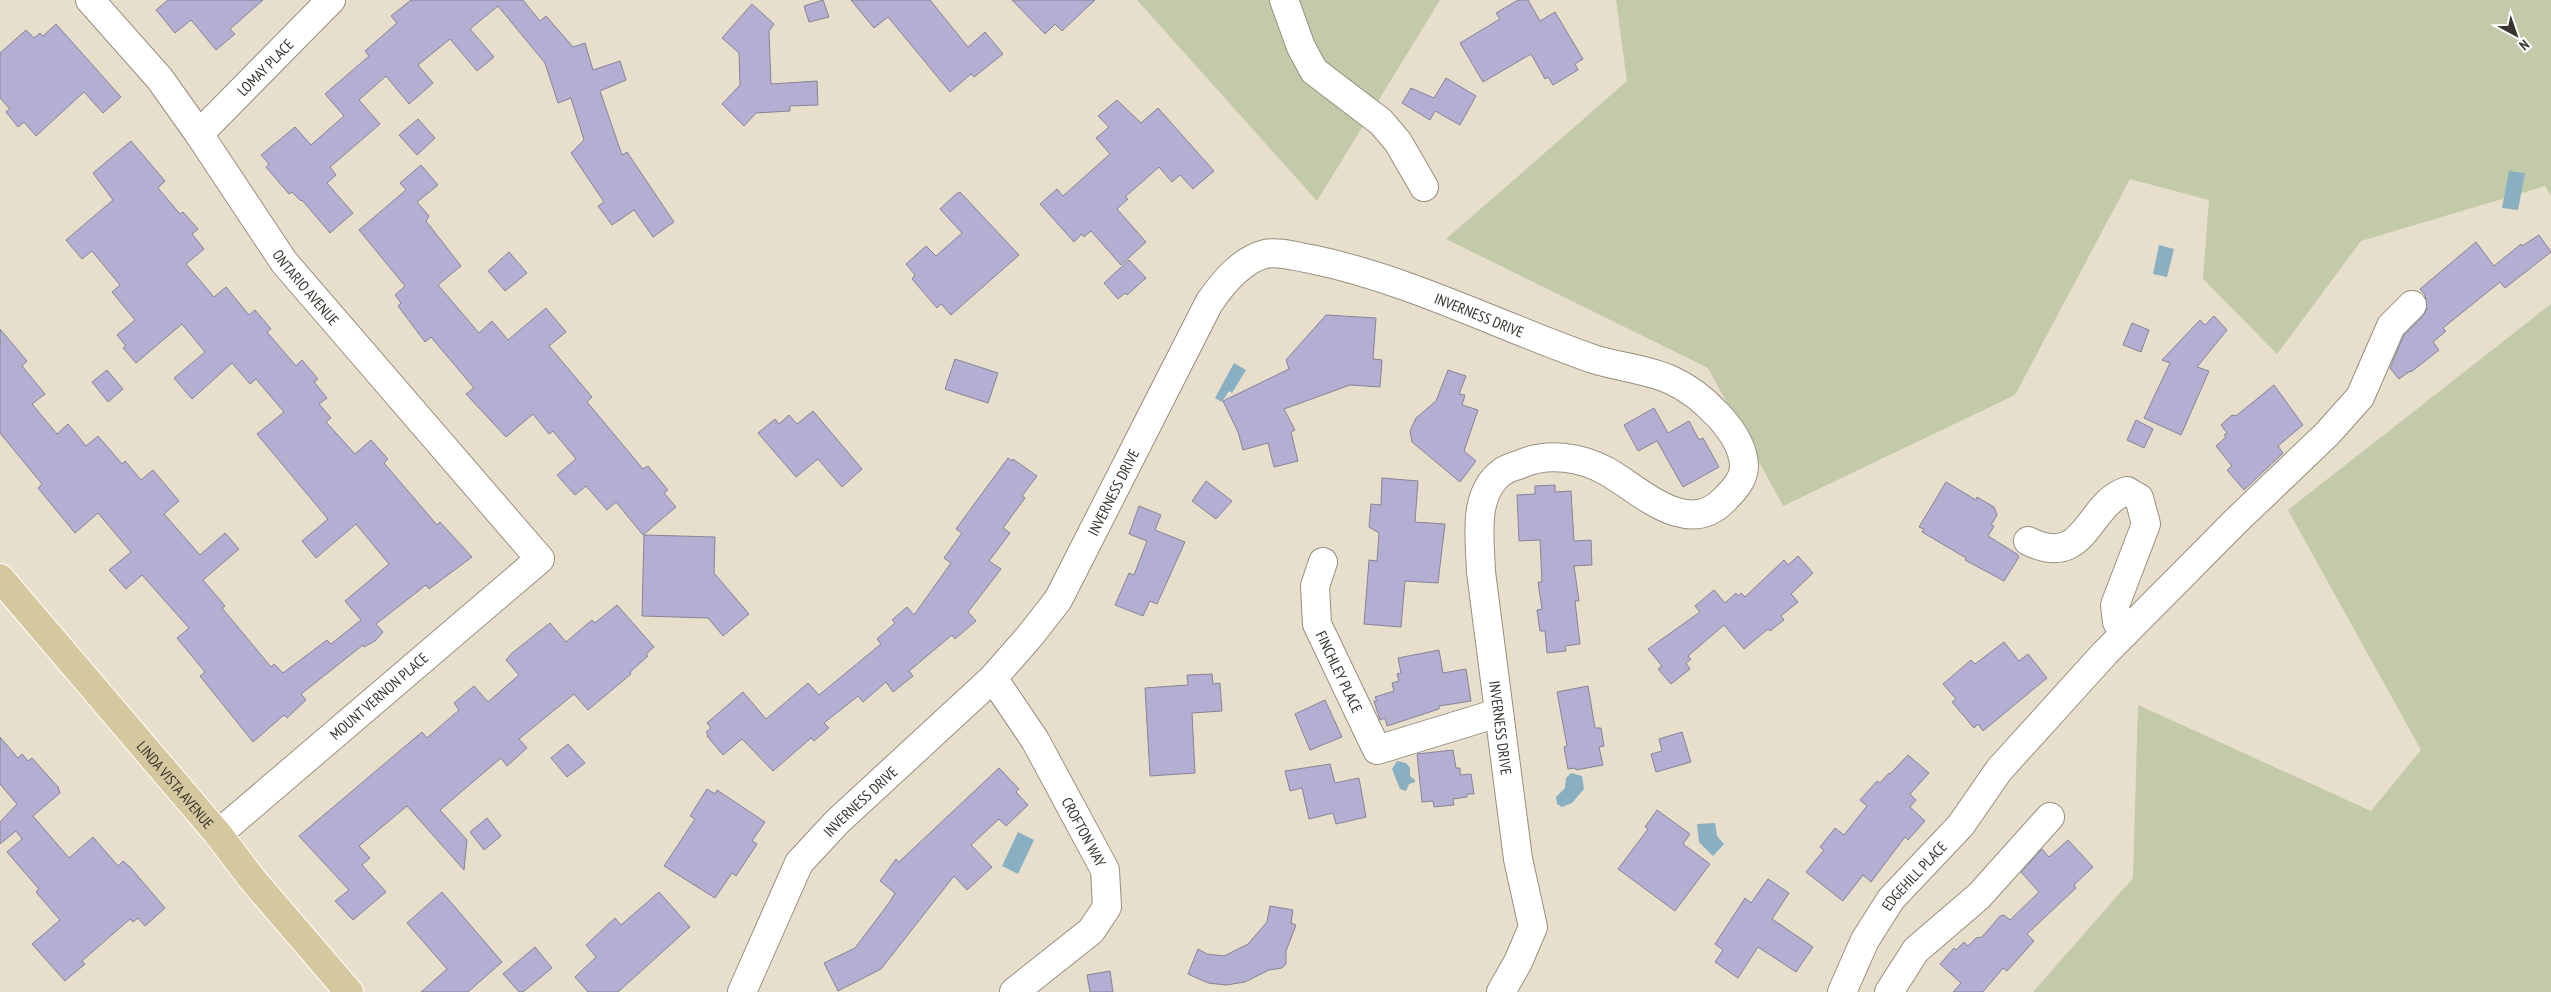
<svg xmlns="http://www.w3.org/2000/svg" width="2551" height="992" font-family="'PT Sans Narrow',sans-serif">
	<rect width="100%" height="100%" fill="#e8decc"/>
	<path fill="#c2caaa" d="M 1137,0 L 1440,0 L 1317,201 Z
		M 1616,0 L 2551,0 L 2551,196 L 2545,186 L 2361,241 L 2277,354 L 2203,279 L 2209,200 L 2130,179 L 2015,395 L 1783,506 L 1708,368 L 1446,239 L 1627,81 Z
		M 2551,304 L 2551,992 L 2033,992 L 2133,878 L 2138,705 L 2371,811 L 2421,750 L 2288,510 Z"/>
	<path fill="#88b0c2" d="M 2509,171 L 2525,173 L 2518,210 L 2502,208 Z
		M 2159,245 L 2174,249 L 2167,277 L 2153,274 Z
		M 1234,363 L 1246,370 L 1232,393 L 1229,391 L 1222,402 L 1215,398 Z
		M 1397,761 L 1406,763 L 1410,768 L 1410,776 L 1415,780 L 1415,782 L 1409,784 L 1406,791 L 1400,789 L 1392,769 Z
		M 1571,773 L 1582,776 L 1584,789 L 1572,803 L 1562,807 L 1557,804 L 1556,797 L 1565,788 L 1566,778 Z
		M 1715,823 L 1717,836 L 1724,844 L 1713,856 L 1699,842 L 1697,824 Z
		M 1018,832 L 1034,840 L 1018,874 L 1002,866 Z"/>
	<path fill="#b3aed2" stroke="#868496" d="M 168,0 L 263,0 L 230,29 L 235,34 L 216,50 L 191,20 L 175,33 L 156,10 Z
		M 411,0 L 523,0 L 540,21 L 546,16 L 573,47 L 585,43 L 593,70 L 620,61 L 626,80 L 600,91 L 622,155 L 627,152 L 674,222 L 653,237 L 634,210 L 612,225 L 598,206 L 604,202 L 571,153 L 584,140 L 571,98 L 558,103 L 545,63 L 498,6 L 470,29 L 494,57 L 477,71 L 450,39 L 418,65 L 433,83 L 409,104 L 386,76 L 359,100 L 380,124 L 330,167 L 336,175 L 327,183 L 353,213 L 330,233 L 302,200 L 301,201 L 292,192 L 289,194 L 266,167 L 269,164 L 261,155 L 295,127 L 311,145 L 344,116 L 325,94 L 369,56 L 365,51 L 397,23 L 391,16 Z
		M 823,0 L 829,17 L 809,22 L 804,6 Z
		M 851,0 L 930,0 L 968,47 L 985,32 L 1003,54 L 974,77 L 971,74 L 950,92 L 888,17 L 874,28 Z
		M 1012,0 L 1095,0 L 1062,31 L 1055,24 L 1045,34 Z
		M 1518,0 L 1528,0 L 1540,21 L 1555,12 L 1583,59 L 1575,64 L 1578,70 L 1553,85 L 1548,77 L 1545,79 L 1531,54 L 1483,82 L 1460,43 L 1500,19 L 1496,13 Z
		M 752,4 L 774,24 L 769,31 L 771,84 L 817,81 L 818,105 L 790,106 L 790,111 L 756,113 L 744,126 L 722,104 L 740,85 L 739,53 L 722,38 Z
		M 56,24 L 121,97 L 103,113 L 84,92 L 36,136 L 24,122 L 18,127 L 6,112 L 10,109 L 0,98 L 0,53 L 26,30 L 34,38 L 40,33 L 43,36 Z
		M 1446,78 L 1476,96 L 1460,125 L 1435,111 L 1430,120 L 1402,103 L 1411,88 L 1434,98 Z
		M 1117,100 L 1141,123 L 1158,108 L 1214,171 L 1193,189 L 1180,175 L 1172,182 L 1159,167 L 1125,197 L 1128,199 L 1117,209 L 1146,242 L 1121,265 L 1091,231 L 1084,237 L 1082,234 L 1074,242 L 1040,204 L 1057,189 L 1063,196 L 1110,154 L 1096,138 L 1109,127 L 1098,116 Z
		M 418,119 L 435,138 L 417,155 L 399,135 Z
		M 131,141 L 165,181 L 158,188 L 180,214 L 183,212 L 198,229 L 192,234 L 204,249 L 186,264 L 214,297 L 226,287 L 249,315 L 255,310 L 271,329 L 267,332 L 296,366 L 302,360 L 318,379 L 314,382 L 327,398 L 319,404 L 331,418 L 326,422 L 355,454 L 371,440 L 388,459 L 384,463 L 437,525 L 440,522 L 472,557 L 429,589 L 426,585 L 376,624 L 383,632 L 375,641 L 364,647 L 363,645 L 301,694 L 306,700 L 287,718 L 284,715 L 253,742 L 200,676 L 205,672 L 177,638 L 189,628 L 142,575 L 126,589 L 109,570 L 131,552 L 98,513 L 75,533 L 38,488 L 42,484 L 0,433 L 0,329 L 27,361 L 22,366 L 45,394 L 32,404 L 57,434 L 68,424 L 86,446 L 98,436 L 122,464 L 125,461 L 141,480 L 153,470 L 179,501 L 164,514 L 200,555 L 225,533 L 239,549 L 203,580 L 225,606 L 222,608 L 271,667 L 274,664 L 283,673 L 327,640 L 331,644 L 361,620 L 345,601 L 389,564 L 356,524 L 316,558 L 302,541 L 328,519 L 257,434 L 284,412 L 256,379 L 250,384 L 232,363 L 192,399 L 174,378 L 205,352 L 182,324 L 136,363 L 123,348 L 126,346 L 117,335 L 135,320 L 112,292 L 120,285 L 92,251 L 82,259 L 66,240 L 113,200 L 93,173 Z
		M 421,165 L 438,185 L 417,202 L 429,216 L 426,221 L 461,266 L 438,285 L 479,333 L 492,321 L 508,340 L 546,308 L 566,332 L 549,346 L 592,397 L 587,402 L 643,469 L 648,466 L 668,490 L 664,493 L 676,507 L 643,535 L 616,502 L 607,510 L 586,486 L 575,495 L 557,475 L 576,459 L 553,431 L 549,434 L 533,414 L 506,437 L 466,394 L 474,388 L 431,337 L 425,342 L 398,306 L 401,303 L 395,295 L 405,286 L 359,230 L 406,190 L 400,183 Z
		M 960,192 L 1019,255 L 951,315 L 941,304 L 937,308 L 912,279 L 915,275 L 906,264 L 926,246 L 936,256 L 962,233 L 940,209 L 956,194 Z
		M 2539,235 L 2551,252 L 2505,288 L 2500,282 L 2443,328 L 2446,331 L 2433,342 L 2439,350 L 2411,372 L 2410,371 L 2399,379 L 2390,368 L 2404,335 L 2423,316 L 2427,309 L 2425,295 L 2420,289 L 2476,242 L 2494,266 L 2521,244 L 2522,246 Z
		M 509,252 L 527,273 L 505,291 L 488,271 Z
		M 1129,260 L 1146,278 L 1127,295 L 1125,293 L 1118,299 L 1104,283 Z
		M 1326,315 L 1376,318 L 1373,359 L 1382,360 L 1380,387 L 1350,385 L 1284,409 L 1295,430 L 1291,432 L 1298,461 L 1274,467 L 1268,443 L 1243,450 L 1238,432 L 1223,401 L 1289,369 L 1286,360 Z
		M 2214,316 L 2227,330 L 2197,367 L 2209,371 L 2181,435 L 2144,418 L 2170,363 L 2162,360 L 2200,320 L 2205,325 Z
		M 2132,323 L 2149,330 L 2141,352 L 2123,345 Z
		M 955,359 L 998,373 L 988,403 L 945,389 Z
		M 107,370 L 123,389 L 108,402 L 92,382 Z
		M 1448,370 L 1466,376 L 1459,394 L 1465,395 L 1462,405 L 1478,410 L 1464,451 L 1476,461 L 1460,482 L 1412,442 L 1410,431 L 1416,418 L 1436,401 Z
		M 2274,385 L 2303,425 L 2278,446 L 2283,453 L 2244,490 L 2227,470 L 2232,466 L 2216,446 L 2226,437 L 2224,435 L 2227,433 L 2221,425 L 2232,415 L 2236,416 Z
		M 1654,408 L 1668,433 L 1689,421 L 1699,440 L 1703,438 L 1719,467 L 1683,487 L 1657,441 L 1638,451 L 1624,425 Z
		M 813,411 L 862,469 L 842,487 L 818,459 L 796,477 L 758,433 L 775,419 L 779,424 L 789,415 L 797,424 Z
		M 2136,420 L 2153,429 L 2144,448 L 2127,440 Z
		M 1008,458 L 1012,461 L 1013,459 L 1037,476 L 1022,496 L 1025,498 L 1003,528 L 1010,533 L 989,561 L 1001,569 L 968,612 L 976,621 L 955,639 L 952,635 L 909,671 L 913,676 L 893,692 L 886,682 L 863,702 L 858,696 L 824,723 L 829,728 L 814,741 L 811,738 L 773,771 L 742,739 L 723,755 L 707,736 L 708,735 L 706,732 L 711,728 L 707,723 L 743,692 L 766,719 L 808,683 L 819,695 L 881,644 L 877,639 L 895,623 L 892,620 L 907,607 L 914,615 L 951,563 L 944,558 L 962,533 L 956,529 Z
		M 1382,478 L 1418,481 L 1415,522 L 1445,524 L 1438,583 L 1405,581 L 1401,627 L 1364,624 L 1369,560 L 1377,561 L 1379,533 L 1369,527 L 1371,504 L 1381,505 Z
		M 1206,481 L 1232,501 L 1216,519 L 1192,501 Z
		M 1946,482 L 1976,500 L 1977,497 L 1994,507 L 1997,515 L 1991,525 L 1994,526 L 1988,536 L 2017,554 L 2019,557 L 2004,581 L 1965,560 L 1966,558 L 1922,532 L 1924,529 L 1919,527 Z
		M 1555,485 L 1555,492 L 1571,491 L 1574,541 L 1591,540 L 1592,565 L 1574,566 L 1579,601 L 1575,601 L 1580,644 L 1565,646 L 1566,651 L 1547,653 L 1545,631 L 1540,631 L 1537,610 L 1542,609 L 1538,582 L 1542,582 L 1540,540 L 1519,541 L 1517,495 L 1535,494 L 1535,486 Z
		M 1139,506 L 1161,515 L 1155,530 L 1185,542 L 1157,604 L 1150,601 L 1143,616 L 1115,605 L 1129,573 L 1134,575 L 1147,541 L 1129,534 Z
		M 644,535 L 715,537 L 714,573 L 749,614 L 723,636 L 708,618 L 642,616 Z
		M 1798,556 L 1813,573 L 1791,594 L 1798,602 L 1781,616 L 1784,620 L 1770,631 L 1768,629 L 1744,649 L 1724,625 L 1688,656 L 1691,659 L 1686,663 L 1690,669 L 1671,684 L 1658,669 L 1662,666 L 1648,649 L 1700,612 L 1695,606 L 1714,590 L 1725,603 L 1736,593 L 1738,596 L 1741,593 L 1745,597 L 1784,560 L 1788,565 Z
		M 617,605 L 654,647 L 646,654 L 648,656 L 630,672 L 631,674 L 588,710 L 574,694 L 519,739 L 527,748 L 507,766 L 501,758 L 440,810 L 467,840 L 464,870 L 407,806 L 359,846 L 370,858 L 362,865 L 386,892 L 353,920 L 350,917 L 335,901 L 349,890 L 299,836 L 422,732 L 427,738 L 459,710 L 454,703 L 474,686 L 488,702 L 519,675 L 506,660 L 512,653 L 550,623 L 566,642 L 592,620 L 595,623 Z
		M 2004,642 L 2019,661 L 2028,654 L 2047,678 L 1983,731 L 1978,724 L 1974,728 L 1952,702 L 1956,699 L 1943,684 L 1971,660 L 1975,664 Z
		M 1439,650 L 1443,673 L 1466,669 L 1471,701 L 1439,706 L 1439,709 L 1387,726 L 1385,718 L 1380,720 L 1374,701 L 1377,701 L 1375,697 L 1394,691 L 1392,683 L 1399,681 L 1397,674 L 1401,673 L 1398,658 Z
		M 1212,674 L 1213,684 L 1220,683 L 1222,711 L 1192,713 L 1195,773 L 1150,776 L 1145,688 L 1188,685 L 1187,675 Z
		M 1588,686 L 1595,728 L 1601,728 L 1604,746 L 1599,747 L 1603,765 L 1576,770 L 1575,768 L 1568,769 L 1564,747 L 1567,746 L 1557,692 Z
		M 1325,700 L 1342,737 L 1310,750 L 1295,714 Z
		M 1682,732 L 1691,762 L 1656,772 L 1651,754 L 1662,751 L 1659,739 Z
		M 0,737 L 18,758 L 22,754 L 28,761 L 32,758 L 58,787 L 60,793 L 33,816 L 69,858 L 93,837 L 118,866 L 123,861 L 130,867 L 165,908 L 145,926 L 138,918 L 133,922 L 130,919 L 82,961 L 85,964 L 65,981 L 32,944 L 60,920 L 36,892 L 39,889 L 7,852 L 22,839 L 16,831 L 0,844 L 0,822 L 17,804 L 0,784 Z
		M 568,744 L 585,763 L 567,777 L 551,758 Z
		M 1453,750 L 1456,768 L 1460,768 L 1460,775 L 1471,774 L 1474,794 L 1467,794 L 1467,797 L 1453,799 L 1454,805 L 1434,807 L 1433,801 L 1422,802 L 1417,754 Z
		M 1908,755 L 1929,773 L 1910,794 L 1916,800 L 1910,807 L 1925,821 L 1908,840 L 1905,837 L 1871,882 L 1863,875 L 1843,901 L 1806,872 L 1824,850 L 1820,847 L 1835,828 L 1844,835 L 1867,806 L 1860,800 L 1877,781 L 1880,783 L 1889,773 L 1890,774 Z
		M 1330,764 L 1335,783 L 1359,778 L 1366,817 L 1336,824 L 1333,813 L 1309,819 L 1302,788 L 1290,791 L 1285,771 Z
		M 999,768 L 1019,789 L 1016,792 L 1028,805 L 1006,826 L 999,819 L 971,845 L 992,867 L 967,890 L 954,876 L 881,969 L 838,991 L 824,963 L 855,948 L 889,903 L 895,893 L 880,881 L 896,859 L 899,862 Z
		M 707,789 L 715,794 L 717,790 L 765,822 L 752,841 L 757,844 L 736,876 L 732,873 L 715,898 L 664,866 L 695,819 L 690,816 Z
		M 1657,810 L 1690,834 L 1683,844 L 1710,864 L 1675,911 L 1618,869 L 1648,829 L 1645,827 Z
		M 487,818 L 501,836 L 484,850 L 470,832 Z
		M 2068,840 L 2093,867 L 2074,885 L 2076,888 L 2027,934 L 2034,941 L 2007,971 L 2003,968 L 1983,992 L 1953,992 L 1961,983 L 1940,964 L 1954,948 L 1956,950 L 1964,942 L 1968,946 L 1976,938 L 1982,937 L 2000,916 L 2004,915 L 2010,920 L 2039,892 L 2021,872 L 2042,849 L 2049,857 Z
		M 1768,879 L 1789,893 L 1772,919 L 1813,947 L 1796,972 L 1758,947 L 1738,978 L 1715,962 L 1723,950 L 1715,944 L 1745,898 L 1751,903 Z
		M 442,892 L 502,962 L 468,992 L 421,992 L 447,969 L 407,923 Z
		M 659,892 L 690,927 L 618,992 L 588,992 L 575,977 L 596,957 L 586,945 L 615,918 L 621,925 Z
		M 1270,906 L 1293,910 L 1291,923 L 1296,925 L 1286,951 L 1286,964 L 1282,968 L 1269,970 L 1245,982 L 1226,985 L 1208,983 L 1188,974 L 1198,949 L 1207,954 L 1224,956 L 1248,944 L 1267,922 Z
		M 535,947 L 552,968 L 523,992 L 519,992 L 503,974 Z
		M 1110,971 L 1113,992 L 1090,992 L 1087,975 Z"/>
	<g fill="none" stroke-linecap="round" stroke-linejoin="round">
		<g stroke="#998f7f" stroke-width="30">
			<g id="minor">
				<path id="s1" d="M 90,0 L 160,79 L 199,134 L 284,262 L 540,559 L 218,834"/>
				<path d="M 1284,0 L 1301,47 L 1314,71 L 1381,122 L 1398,142 L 1424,187"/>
				<path id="s2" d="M 199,134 L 331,0"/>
				<path d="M 2028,541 C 2087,570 2087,503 2127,491 L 2139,498 L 2146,524 L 2115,605 L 2117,622 L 2124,634"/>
				<path id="s3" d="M 1323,562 L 1315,586 L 1317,624 L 1377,750 L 1498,713"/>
				<path id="s4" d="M 993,678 L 1035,740 L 1105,870 L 1107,907 L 1091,931 L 1014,992"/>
				<path id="s5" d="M 742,992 L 799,863 L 837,822 L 993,678 L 1029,637 L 1058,600 L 1209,303 C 1222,284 1241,260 1265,254 C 1278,251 1298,257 1311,259 C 1408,279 1499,326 1593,359 C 1618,367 1647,369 1671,380 C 1700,393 1743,432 1744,466 C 1744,480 1733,491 1724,500 C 1687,538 1641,491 1608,472 C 1582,457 1548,452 1521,464 C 1515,466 1507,468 1502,472 C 1472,494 1480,539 1481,572 L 1518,859 L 1533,927 L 1518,962 L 1501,992"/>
				<path id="s6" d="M 1842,992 L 1865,940 L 1891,899 L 1961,825 L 1999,770 L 2105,653 L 2238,519 L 2327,434 L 2360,397 L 2391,326 L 2412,305"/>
				<path d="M 1889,992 L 1916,950 L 1979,896 L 2050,817"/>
			</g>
		</g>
		<g stroke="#fff" stroke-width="30">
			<g id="major">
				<path id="s7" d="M 0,578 L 218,834 L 252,879 L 349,992"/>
			</g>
		</g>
		<use href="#minor" stroke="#fff" stroke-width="28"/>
		<use href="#major" stroke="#d5c89e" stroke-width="28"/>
	</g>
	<g text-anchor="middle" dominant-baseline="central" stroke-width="5" stroke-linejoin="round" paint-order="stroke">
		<g font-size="15" fill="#38342e" stroke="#fff">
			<text stroke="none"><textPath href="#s2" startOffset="94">LOMAY PLACE</textPath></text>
			<text stroke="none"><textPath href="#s1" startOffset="360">ONTARIO AVENUE</textPath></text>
			<text stroke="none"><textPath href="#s5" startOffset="1144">INVERNESS DRIVE</textPath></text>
			<text stroke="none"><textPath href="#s5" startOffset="632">INVERNESS DRIVE</textPath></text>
			<text stroke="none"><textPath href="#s3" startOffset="116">FINCHLEY PLACE</textPath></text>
			<text transform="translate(379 696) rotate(-41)">MOUNT VERNON PLACE</text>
			<text stroke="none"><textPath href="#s5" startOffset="2011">INVERNESS DRIVE</textPath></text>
			<text stroke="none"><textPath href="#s7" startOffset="271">LINDA VISTA AVENUE</textPath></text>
			<text stroke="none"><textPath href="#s5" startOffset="228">INVERNESS DRIVE</textPath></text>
			<text stroke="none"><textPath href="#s4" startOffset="179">CROFTON WAY</textPath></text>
			<text stroke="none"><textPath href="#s6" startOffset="138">EDGEHILL PLACE</textPath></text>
		</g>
	</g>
	<g transform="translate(2516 35) rotate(140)" stroke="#ffffff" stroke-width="4" paint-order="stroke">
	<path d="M0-4L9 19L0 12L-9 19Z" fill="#38342e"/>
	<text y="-8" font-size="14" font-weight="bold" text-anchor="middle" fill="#38342e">N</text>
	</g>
</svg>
